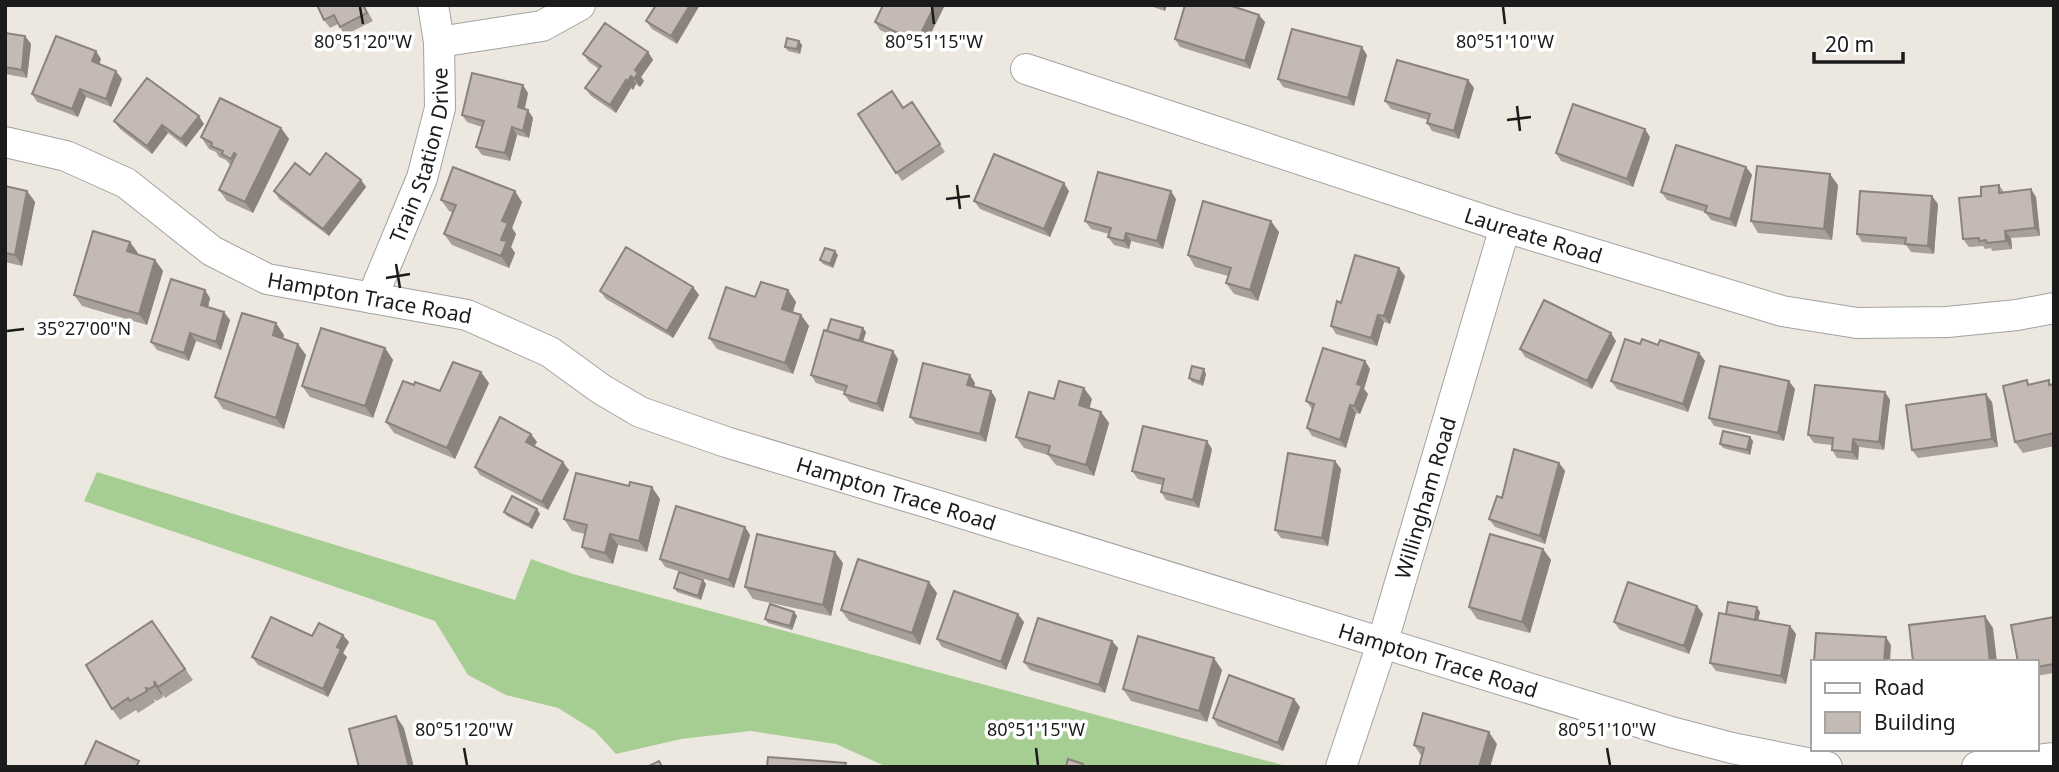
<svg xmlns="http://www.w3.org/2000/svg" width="2059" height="772" font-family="'Noto Sans',sans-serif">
	<rect width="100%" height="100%" fill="#ede8df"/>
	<path fill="#a7ce92" d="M 97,472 L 515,600 L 531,559 L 573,574 L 1290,767 L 887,767 L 836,744 L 751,731 L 681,739 L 616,754 L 595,731 L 558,708 L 506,695 L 468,675 L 435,621 L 84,501 Z"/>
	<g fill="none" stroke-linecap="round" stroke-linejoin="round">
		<g stroke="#a2a2a2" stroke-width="32">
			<g id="minor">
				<path d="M 439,42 L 542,26 L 580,5"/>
				<path id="s1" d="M 1026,69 L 1505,227 L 1782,311 L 1857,323 L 1947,322 L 2017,315 L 2054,308"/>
				<path id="s2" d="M 5,142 L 66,156 L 126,183 L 212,251 L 267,279 L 467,315 L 550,352 L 601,389 L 640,412 L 726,442 L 929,503 L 1671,732 L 1732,748 L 1827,767"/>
				<path id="s3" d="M 372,298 L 422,178 L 440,108 L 439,42 L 433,5"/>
				<path id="s4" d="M 1341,767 L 1382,644 L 1505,227"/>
				<path d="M 1977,767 L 2054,758"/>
			</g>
		</g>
		<use href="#minor" stroke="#fff" stroke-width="30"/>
	</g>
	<path fill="#a99f9a" d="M 317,5 L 364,5 L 373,21 L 345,35 L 338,24 L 330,28 L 324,20 Z
		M 656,5 L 677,44 L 652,29 L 646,21 Z
		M 883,5 L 945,5 L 924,47 L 912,41 L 910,44 L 880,30 L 875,22 Z
		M 1147,5 L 1167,5 L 1165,11 Z
		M 1265,22 L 1250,69 L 1180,47 L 1175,39 Z
		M 5,33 L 25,36 L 31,44 L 27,78 L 5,74 Z
		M 799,41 L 802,45 L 800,54 L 788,51 L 785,47 Z
		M 648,52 L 653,60 L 641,77 L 644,81 L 640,87 L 636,84 L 633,90 L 631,88 L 616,113 L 591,96 L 585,88 L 599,69 L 589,62 L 583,54 Z
		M 1367,55 L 1354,106 L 1283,87 L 1278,79 Z
		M 101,59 L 99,64 L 122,79 L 111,107 L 86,97 L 78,117 L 37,102 L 32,94 Z
		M 1468,80 L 1474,88 L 1459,139 L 1432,131 L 1427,123 L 1428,120 L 1391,109 L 1385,101 Z
		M 528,93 L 525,109 L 533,118 L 529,138 L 517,135 L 510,161 L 482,155 L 476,147 L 482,127 L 467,122 L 462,115 Z
		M 912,102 L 945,152 L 902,181 L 858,114 L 904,108 Z
		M 114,121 L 204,124 L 186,147 L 168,133 L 152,154 L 120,129 Z
		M 281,128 L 289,139 L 253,213 L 227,201 L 219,190 L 231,166 L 226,160 L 219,157 L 216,152 L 209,149 L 201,137 Z
		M 1650,137 L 1633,187 L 1561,161 L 1556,153 Z
		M 1746,167 L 1752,175 L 1736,227 L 1711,220 L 1705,212 L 1667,200 L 1661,192 Z
		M 310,175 L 361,180 L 366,187 L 329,236 L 279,199 L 274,191 Z
		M 1838,185 L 1832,240 L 1758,233 L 1751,221 Z
		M 1999,185 L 2004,192 L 2036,197 L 2040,236 L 2011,238 L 2012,249 L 1992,251 L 1991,248 L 1985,249 L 1983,246 L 1969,247 L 1963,239 Z
		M 5,186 L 27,191 L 35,202 L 22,266 L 5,262 Z
		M 1069,191 L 1050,237 L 980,209 L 974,201 Z
		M 1176,199 L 1163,249 L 1131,241 L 1129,249 L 1114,245 L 1108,237 L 1109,234 L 1091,229 L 1085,221 Z
		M 441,200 L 522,202 L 512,228 L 516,234 L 511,247 L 515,253 L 509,268 L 452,245 L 444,234 L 453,213 L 449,211 Z
		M 1938,204 L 1934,254 L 1911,252 L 1906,245 L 1862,242 L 1857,234 Z
		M 1279,232 L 1258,301 L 1234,294 L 1226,283 L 1228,276 L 1195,267 L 1188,255 Z
		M 138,253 L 138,254 L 155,260 L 163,271 L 147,325 L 82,306 L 74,295 Z
		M 838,255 L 833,268 L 823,264 L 820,260 Z
		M 1405,276 L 1390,324 L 1384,322 L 1377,346 L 1336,334 L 1331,326 L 1341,303 Z
		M 693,287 L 699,295 L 673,338 L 606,299 L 600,291 Z
		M 788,290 L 796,302 L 793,312 L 801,315 L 809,326 L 793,374 L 717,349 L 709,338 L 755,297 Z
		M 210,298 L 208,307 L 230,320 L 221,350 L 196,341 L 189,361 L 157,350 L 151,342 Z
		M 827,331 L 866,332 L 863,342 L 898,359 L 883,412 L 850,402 L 844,394 L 845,392 L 816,383 L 811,375 Z
		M 284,335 L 283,338 L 306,355 L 284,429 L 223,409 L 215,397 Z
		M 1616,341 L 1592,389 L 1525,357 L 1520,349 Z
		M 1640,344 L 1658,345 L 1699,353 L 1705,361 L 1688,412 L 1617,389 L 1611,381 Z
		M 385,348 L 393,360 L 373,418 L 310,397 L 302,386 Z
		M 1365,361 L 1370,369 L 1364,389 L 1368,394 L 1360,414 L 1356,413 L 1346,448 L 1312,436 L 1307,428 L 1312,409 L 1306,401 Z
		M 1206,374 L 1203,386 L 1192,382 L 1189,378 Z
		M 489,383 L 455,459 L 394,433 L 386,422 L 414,385 L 440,391 Z
		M 975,383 L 974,387 L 991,391 L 996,399 L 986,442 L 916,424 L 910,417 Z
		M 2030,384 L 2054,384 L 2054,446 L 2023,453 L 2015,442 Z
		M 1795,389 L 1784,441 L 1714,426 L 1709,418 Z
		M 1885,392 L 1890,400 L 1884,450 L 1859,447 L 1858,460 L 1837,458 L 1832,450 L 1832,445 L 1814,443 L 1808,435 Z
		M 1054,399 L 1092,399 L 1089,408 L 1101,412 L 1109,423 L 1094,476 L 1056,465 L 1048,455 L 1024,448 L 1016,437 Z
		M 1992,402 L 1998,447 L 1918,458 L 1912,450 Z
		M 531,434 L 537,442 L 534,446 L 569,470 L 548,510 L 480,475 L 475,467 Z
		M 1753,441 L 1750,455 L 1723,448 L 1720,444 Z
		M 1212,449 L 1199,508 L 1166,500 L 1161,492 L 1162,485 L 1138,479 L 1132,471 Z
		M 1335,461 L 1341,469 L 1328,546 L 1281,538 L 1275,530 Z
		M 1559,463 L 1565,471 L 1545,544 L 1495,527 L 1489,519 L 1502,498 Z
		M 629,486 L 660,499 L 647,552 L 618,545 L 613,564 L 590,558 L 582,547 L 585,534 L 572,531 L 564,519 Z
		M 537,509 L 540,514 L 532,529 L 507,516 L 504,512 Z
		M 745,527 L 750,535 L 734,588 L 665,567 L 660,559 Z
		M 1543,549 L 1551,560 L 1530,633 L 1477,619 L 1469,607 Z
		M 843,563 L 831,616 L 753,599 L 745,587 Z
		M 703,580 L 706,584 L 701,600 L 677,592 L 674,588 Z
		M 937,593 L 920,645 L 849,621 L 841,610 Z
		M 1697,606 L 1703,614 L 1689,654 L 1620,630 L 1614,622 Z
		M 794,612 L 797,616 L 792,630 L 768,623 L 765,619 Z
		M 1760,612 L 1758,620 L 1790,626 L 1796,634 L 1786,684 L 1716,671 L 1710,663 L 1726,614 Z
		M 2054,617 L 2054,673 L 2036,676 L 2036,662 Z
		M 152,621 L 193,680 L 165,698 L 162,693 L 163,697 L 157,701 L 154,699 L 155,702 L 138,713 L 136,710 L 120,720 L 112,709 Z
		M 1024,622 L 1006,670 L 942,647 L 937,639 Z
		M 312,636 L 349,642 L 343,653 L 347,657 L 328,697 L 258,665 L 252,657 Z
		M 1112,641 L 1118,648 L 1105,693 L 1030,670 L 1024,662 Z
		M 1222,670 L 1207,722 L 1131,701 L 1123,689 Z
		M 1300,707 L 1283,751 L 1218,726 L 1213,718 Z
		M 1497,744 L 1422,757 L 1414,745 Z"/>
	<path fill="#8a827d" d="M 690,5 L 700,5 L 677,44 L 671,36 Z
		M 935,5 L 945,5 L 924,47 L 918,39 Z
		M 1161,5 L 1167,5 L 1165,11 Z
		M 1259,15 L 1265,22 L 1250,69 L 1245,61 Z
		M 906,33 L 912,41 L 910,44 L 904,36 Z
		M 25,36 L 31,44 L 27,78 L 22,70 Z
		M 799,41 L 802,45 L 800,54 L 797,49 Z
		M 1362,47 L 1367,55 L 1354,106 L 1348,98 Z
		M 96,51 L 101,59 L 97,69 L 92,61 Z
		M 648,52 L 653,60 L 641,77 L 644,81 L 640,87 L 634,79 L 635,70 Z
		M 116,71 L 122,79 L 111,107 L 106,99 Z
		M 631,76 L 636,84 L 633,90 L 627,82 Z
		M 626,80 L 631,88 L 616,113 L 610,105 Z
		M 1468,80 L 1474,88 L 1459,139 L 1454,131 Z
		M 523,85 L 528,93 L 523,115 L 518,107 Z
		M 80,89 L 86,97 L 78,117 L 72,109 Z
		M 528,110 L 533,118 L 529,138 L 523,131 Z
		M 199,116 L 204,124 L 186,147 L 181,139 Z
		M 162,125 L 168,133 L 152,154 L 147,146 Z
		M 512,127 L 517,135 L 510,161 L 505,153 Z
		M 281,128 L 289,139 L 253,213 L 245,202 Z
		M 1645,129 L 1650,137 L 1633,187 L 1627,179 Z
		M 1746,167 L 1752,175 L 1736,227 L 1730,219 Z
		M 1830,174 L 1838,185 L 1832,240 L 1824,229 Z
		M 361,180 L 366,187 L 329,236 L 323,229 Z
		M 1064,183 L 1069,191 L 1050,237 L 1044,229 Z
		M 2031,189 L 2036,197 L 2040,236 L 2035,228 Z
		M 27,191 L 35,202 L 22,266 L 15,255 Z
		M 515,191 L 522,202 L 512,228 L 516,234 L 511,247 L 515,253 L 509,268 L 501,256 L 502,221 Z
		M 1171,191 L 1176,199 L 1163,249 L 1157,241 Z
		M 1932,196 L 1938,204 L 1934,254 L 1928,246 Z
		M 1271,221 L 1279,232 L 1258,301 L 1250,290 Z
		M 2005,231 L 2011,238 L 2012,249 L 2006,241 Z
		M 1126,233 L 1131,241 L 1129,249 L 1124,241 Z
		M 130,242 L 138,253 L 135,263 L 127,251 Z
		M 835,251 L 838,255 L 833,268 L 830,264 Z
		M 155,260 L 163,271 L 147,325 L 139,314 Z
		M 1399,268 L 1405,276 L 1390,324 L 1384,316 Z
		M 693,287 L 699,295 L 673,338 L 667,331 Z
		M 205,290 L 210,298 L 207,312 L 201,305 Z
		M 788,290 L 796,302 L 790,320 L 782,309 Z
		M 224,312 L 230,320 L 221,350 L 216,342 Z
		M 801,315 L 809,326 L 793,374 L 785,363 Z
		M 1378,315 L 1384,322 L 1377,346 L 1371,338 Z
		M 276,323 L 284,335 L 281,346 L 273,335 Z
		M 863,328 L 866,332 L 861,348 L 858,344 Z
		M 190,333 L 196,341 L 189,361 L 184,353 Z
		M 1611,333 L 1616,341 L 1592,389 L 1587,381 Z
		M 298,344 L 306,355 L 284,429 L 276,418 Z
		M 385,348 L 393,360 L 373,418 L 365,406 Z
		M 893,351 L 898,359 L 883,412 L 877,404 Z
		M 1699,353 L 1705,361 L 1688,412 L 1683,404 Z
		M 1365,361 L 1370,369 L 1364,389 L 1368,394 L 1360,414 L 1354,406 L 1357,384 Z
		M 1204,369 L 1206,374 L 1203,386 L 1200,382 Z
		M 481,372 L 489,383 L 455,459 L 447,448 Z
		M 970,375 L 975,383 L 973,393 L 967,385 Z
		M 1789,381 L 1795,389 L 1784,441 L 1778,433 Z
		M 1084,388 L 1092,399 L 1087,417 L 1079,405 Z
		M 991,391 L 996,399 L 986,442 L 980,434 Z
		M 1885,392 L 1890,400 L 1884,450 L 1879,442 Z
		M 1986,394 L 1992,402 L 1998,447 L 1992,439 Z
		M 1350,405 L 1356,413 L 1346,448 L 1340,440 Z
		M 1101,412 L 1109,423 L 1094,476 L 1086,465 Z
		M 531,434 L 537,442 L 532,450 L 526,442 Z
		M 1750,437 L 1753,441 L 1750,455 L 1747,450 Z
		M 1853,439 L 1859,447 L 1858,460 L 1852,452 Z
		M 1207,441 L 1212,449 L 1199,508 L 1193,500 Z
		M 1335,461 L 1341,469 L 1328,546 L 1322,538 Z
		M 563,462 L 569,470 L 548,510 L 542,502 Z
		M 1559,463 L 1565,471 L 1545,544 L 1540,536 Z
		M 652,487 L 660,499 L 647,552 L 639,541 Z
		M 537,509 L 540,514 L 532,529 L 529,525 Z
		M 745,527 L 750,535 L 734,588 L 729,580 Z
		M 610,534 L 618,545 L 613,564 L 605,553 Z
		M 1543,549 L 1551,560 L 1530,633 L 1522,622 Z
		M 835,552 L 843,563 L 831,616 L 823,605 Z
		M 703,580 L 706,584 L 701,600 L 698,596 Z
		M 929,582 L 937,593 L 920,645 L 912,633 Z
		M 1697,606 L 1703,614 L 1689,654 L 1684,646 Z
		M 1757,607 L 1760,612 L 1757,626 L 1754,622 Z
		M 794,612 L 797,616 L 792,630 L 790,626 Z
		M 1018,614 L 1024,622 L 1006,670 L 1001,662 Z
		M 1985,616 L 1993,628 L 1997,662 L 1990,662 Z
		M 1790,626 L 1796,634 L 1786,684 L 1781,676 Z
		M 343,635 L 349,642 L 343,653 L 347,657 L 328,697 L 323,689 L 337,647 Z
		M 1886,637 L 1891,645 L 1890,662 L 1884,662 Z
		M 1112,641 L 1118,648 L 1105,693 L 1099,685 Z
		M 1214,658 L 1222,670 L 1207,722 L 1199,711 Z
		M 154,681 L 162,693 L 163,697 L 155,686 Z
		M 1294,699 L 1300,707 L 1283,751 L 1278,743 Z
		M 396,716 L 404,728 L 414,767 L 409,767 Z
		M 1489,732 L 1497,744 L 1490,767 L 1479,767 Z"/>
	<path fill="#c5b9b3" stroke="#8a827d" stroke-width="2" d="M 317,5 L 363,5 L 367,13 L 340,27 L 334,15 L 324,20 Z
		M 656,5 L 690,5 L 671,36 L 646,21 Z
		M 883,5 L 935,5 L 918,39 L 906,33 L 904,36 L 875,22 Z
		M 1185,5 L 1229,5 L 1259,15 L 1245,61 L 1175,39 Z
		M 605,23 L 648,52 L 635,70 L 638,73 L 634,79 L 631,76 L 627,82 L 626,80 L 610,105 L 585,88 L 601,66 L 583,54 Z
		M 1292,29 L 1362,47 L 1348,98 L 1278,79 Z
		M 5,33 L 25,36 L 22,70 L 5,67 Z
		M 56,36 L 96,51 L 92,61 L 116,71 L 106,99 L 80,89 L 72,109 L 32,94 Z
		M 787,38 L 799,41 L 797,49 L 785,47 Z
		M 1397,60 L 1468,80 L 1454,131 L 1427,123 L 1430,114 L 1385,101 Z
		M 472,73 L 523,85 L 518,107 L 528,110 L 523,131 L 512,127 L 505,153 L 476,147 L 484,121 L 462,115 Z
		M 147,78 L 199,116 L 181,139 L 162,125 L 147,146 L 114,121 Z
		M 892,91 L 903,108 L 912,102 L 940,144 L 896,173 L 858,114 Z
		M 220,98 L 281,128 L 245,202 L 219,190 L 236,154 L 234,153 L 231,159 L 222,154 L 223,151 L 211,146 L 212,143 L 201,137 Z
		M 1573,104 L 1645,129 L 1627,179 L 1556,153 Z
		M 1676,145 L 1746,167 L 1730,219 L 1705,212 L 1707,206 L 1661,192 Z
		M 326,153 L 361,180 L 323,229 L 274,191 L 295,163 L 310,175 Z
		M 994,154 L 1064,183 L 1044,229 L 974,201 Z
		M 1757,166 L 1830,174 L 1824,229 L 1751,221 Z
		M 453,167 L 515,191 L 502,221 L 508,223 L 501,240 L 507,241 L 501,256 L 444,234 L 456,205 L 441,200 Z
		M 1098,172 L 1171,191 L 1157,241 L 1126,233 L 1124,241 L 1108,237 L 1111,228 L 1085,221 Z
		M 1999,185 L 1999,193 L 2031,189 L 2035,228 L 2005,231 L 2006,241 L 1987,243 L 1986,240 L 1979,241 L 1979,238 L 1963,239 L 1959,198 L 1981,196 L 1981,187 Z
		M 5,186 L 27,191 L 15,255 L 5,253 Z
		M 1860,191 L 1932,196 L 1928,246 L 1905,244 L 1906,238 L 1857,234 Z
		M 1203,201 L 1271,221 L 1250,290 L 1226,283 L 1231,268 L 1188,255 Z
		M 93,231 L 130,242 L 127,251 L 155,260 L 139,314 L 74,295 Z
		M 626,247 L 693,287 L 667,331 L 600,291 Z
		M 825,248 L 835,251 L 830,264 L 820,260 Z
		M 1355,255 L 1399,268 L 1384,316 L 1378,315 L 1371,338 L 1331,326 L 1337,301 L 1341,303 Z
		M 171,279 L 205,290 L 201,305 L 224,312 L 216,342 L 190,333 L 184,353 L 151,342 Z
		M 761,282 L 788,290 L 782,309 L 801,315 L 785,363 L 709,338 L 726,287 L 755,297 Z
		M 1544,300 L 1611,333 L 1587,381 L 1520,349 Z
		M 242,313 L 276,323 L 273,335 L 298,344 L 276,418 L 215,397 Z
		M 831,319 L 863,328 L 859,341 L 827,331 Z
		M 321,328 L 385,348 L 365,406 L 302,386 Z
		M 824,330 L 893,351 L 877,404 L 844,394 L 847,386 L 811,375 Z
		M 1625,339 L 1640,344 L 1642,339 L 1658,345 L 1660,340 L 1699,353 L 1683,404 L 1611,381 Z
		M 1323,348 L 1365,361 L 1357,384 L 1362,386 L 1354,406 L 1350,405 L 1340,440 L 1307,428 L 1314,404 L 1306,401 Z
		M 453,362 L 481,372 L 447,448 L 386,422 L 403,381 L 414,385 L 415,382 L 440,391 Z
		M 923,363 L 970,375 L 967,385 L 991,391 L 980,434 L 910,417 Z
		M 1192,366 L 1204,369 L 1200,382 L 1189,378 Z
		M 1720,366 L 1789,381 L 1778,433 L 1709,418 Z
		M 2027,380 L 2028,385 L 2049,380 L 2049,385 L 2054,384 L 2054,433 L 2015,442 L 2003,386 Z
		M 1059,381 L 1084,388 L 1079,405 L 1101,412 L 1086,465 L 1048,454 L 1050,446 L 1016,437 L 1029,392 L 1054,399 Z
		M 1815,385 L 1885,392 L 1879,442 L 1853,439 L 1852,452 L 1832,450 L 1833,438 L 1808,435 Z
		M 1986,394 L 1992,439 L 1912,450 L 1906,405 Z
		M 500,417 L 531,434 L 526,442 L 563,462 L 542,502 L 475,467 Z
		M 1143,426 L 1207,441 L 1193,500 L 1161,492 L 1164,479 L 1132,471 Z
		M 1723,431 L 1750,437 L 1747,450 L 1720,444 Z
		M 1514,449 L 1559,463 L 1540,536 L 1489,519 L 1497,496 L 1502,498 Z
		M 1288,453 L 1335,461 L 1322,538 L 1275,530 Z
		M 576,473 L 629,486 L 630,482 L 652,487 L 639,541 L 610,534 L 605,553 L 582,547 L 587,525 L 564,519 Z
		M 512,496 L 537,509 L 529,525 L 504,512 Z
		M 676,506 L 745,527 L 729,580 L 660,559 Z
		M 757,534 L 835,552 L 823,605 L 745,587 Z
		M 1490,534 L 1543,549 L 1522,622 L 1469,607 Z
		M 858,559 L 929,582 L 912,633 L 841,610 Z
		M 679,572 L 703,580 L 698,596 L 674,588 Z
		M 1628,582 L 1697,606 L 1684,646 L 1614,622 Z
		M 954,591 L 1018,614 L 1001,662 L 937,639 Z
		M 1728,602 L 1757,607 L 1755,620 L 1726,614 Z
		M 770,604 L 794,612 L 790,626 L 765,619 Z
		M 1719,613 L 1790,626 L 1781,676 L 1710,663 Z
		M 1985,616 L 1990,662 L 1913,662 L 1909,625 Z
		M 271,617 L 312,636 L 319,623 L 343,635 L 337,647 L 341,649 L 323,689 L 252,657 Z
		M 2054,617 L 2054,664 L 2036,667 L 2036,662 L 2018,662 L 2011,625 Z
		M 1038,618 L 1112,641 L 1099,685 L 1024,662 Z
		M 152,621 L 185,669 L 158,687 L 154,681 L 155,686 L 149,689 L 146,688 L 147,691 L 130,701 L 128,698 L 112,709 L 86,665 Z
		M 1816,633 L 1886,637 L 1884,662 L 1814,662 Z
		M 1138,636 L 1214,658 L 1199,711 L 1123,689 Z
		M 1229,675 L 1294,699 L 1278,743 L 1213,718 Z
		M 1423,713 L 1489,732 L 1479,767 L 1419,767 L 1424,748 L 1414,745 Z
		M 396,716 L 409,767 L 359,767 L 349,729 Z
		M 96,741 L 139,761 L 136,767 L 84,767 Z
		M 768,757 L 846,763 L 845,767 L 767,767 Z
		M 1068,759 L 1083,764 L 1082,767 L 1066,767 Z
		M 659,761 L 662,767 L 647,767 Z"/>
	<path fill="none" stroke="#1b1b1b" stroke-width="2.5" d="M 360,7 L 363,24M 932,7 L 934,24M 1503,7 L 1505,24M 1517,106 L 1520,131M 1507,120 L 1531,117M 957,185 L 960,209M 946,199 L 970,196M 396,264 L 400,288M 386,278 L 410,274M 7,331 L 24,329M 464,748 L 467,765M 1036,748 L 1038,765M 1607,748 L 1610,765"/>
	<g text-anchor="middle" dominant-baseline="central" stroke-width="7" stroke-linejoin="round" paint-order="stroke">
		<g font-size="21" fill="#1b1b1b" stroke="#fff">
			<text stroke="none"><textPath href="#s3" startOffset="152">Train Station Drive</textPath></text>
			<text stroke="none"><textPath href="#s1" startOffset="534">Laureate Road</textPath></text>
			<text stroke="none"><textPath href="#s2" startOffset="404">Hampton Trace Road</textPath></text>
			<text stroke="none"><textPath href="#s2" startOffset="971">Hampton Trace Road</textPath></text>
			<text stroke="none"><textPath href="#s4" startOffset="282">Willingham Road</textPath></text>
			<text stroke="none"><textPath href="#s2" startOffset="1538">Hampton Trace Road</textPath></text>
		</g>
	</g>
	<g font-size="18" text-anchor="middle" fill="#1b1b1b" stroke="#fff" stroke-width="7" stroke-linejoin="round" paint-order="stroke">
		<text x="363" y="48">80°51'20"W</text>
		<text x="934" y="48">80°51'15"W</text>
		<text x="1505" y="48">80°51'10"W</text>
		<text x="84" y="335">35°27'00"N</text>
		<text x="464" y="736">80°51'20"W</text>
		<text x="1036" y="736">80°51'15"W</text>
		<text x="1607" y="736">80°51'10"W</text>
	</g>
	<rect width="2059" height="772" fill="none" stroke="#1b1b1b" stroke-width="14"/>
	<rect x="1811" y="660" width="228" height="91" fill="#ffffff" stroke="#a4a4a4" stroke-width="2"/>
	<rect x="1825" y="683" width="35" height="10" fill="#ffffff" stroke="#a4a4a4" stroke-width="2"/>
	<text x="1874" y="695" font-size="21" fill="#1b1b1b">Road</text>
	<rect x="1825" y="712" width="35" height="21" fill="#c5b9b3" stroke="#a4a4a4" stroke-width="2"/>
	<text x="1874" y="730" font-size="21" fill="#1b1b1b">Building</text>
	<path d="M1814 52v10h89v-10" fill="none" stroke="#1b1b1b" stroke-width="3.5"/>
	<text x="1825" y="52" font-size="21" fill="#1b1b1b" stroke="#ffffff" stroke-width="5" paint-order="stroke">20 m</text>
</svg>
